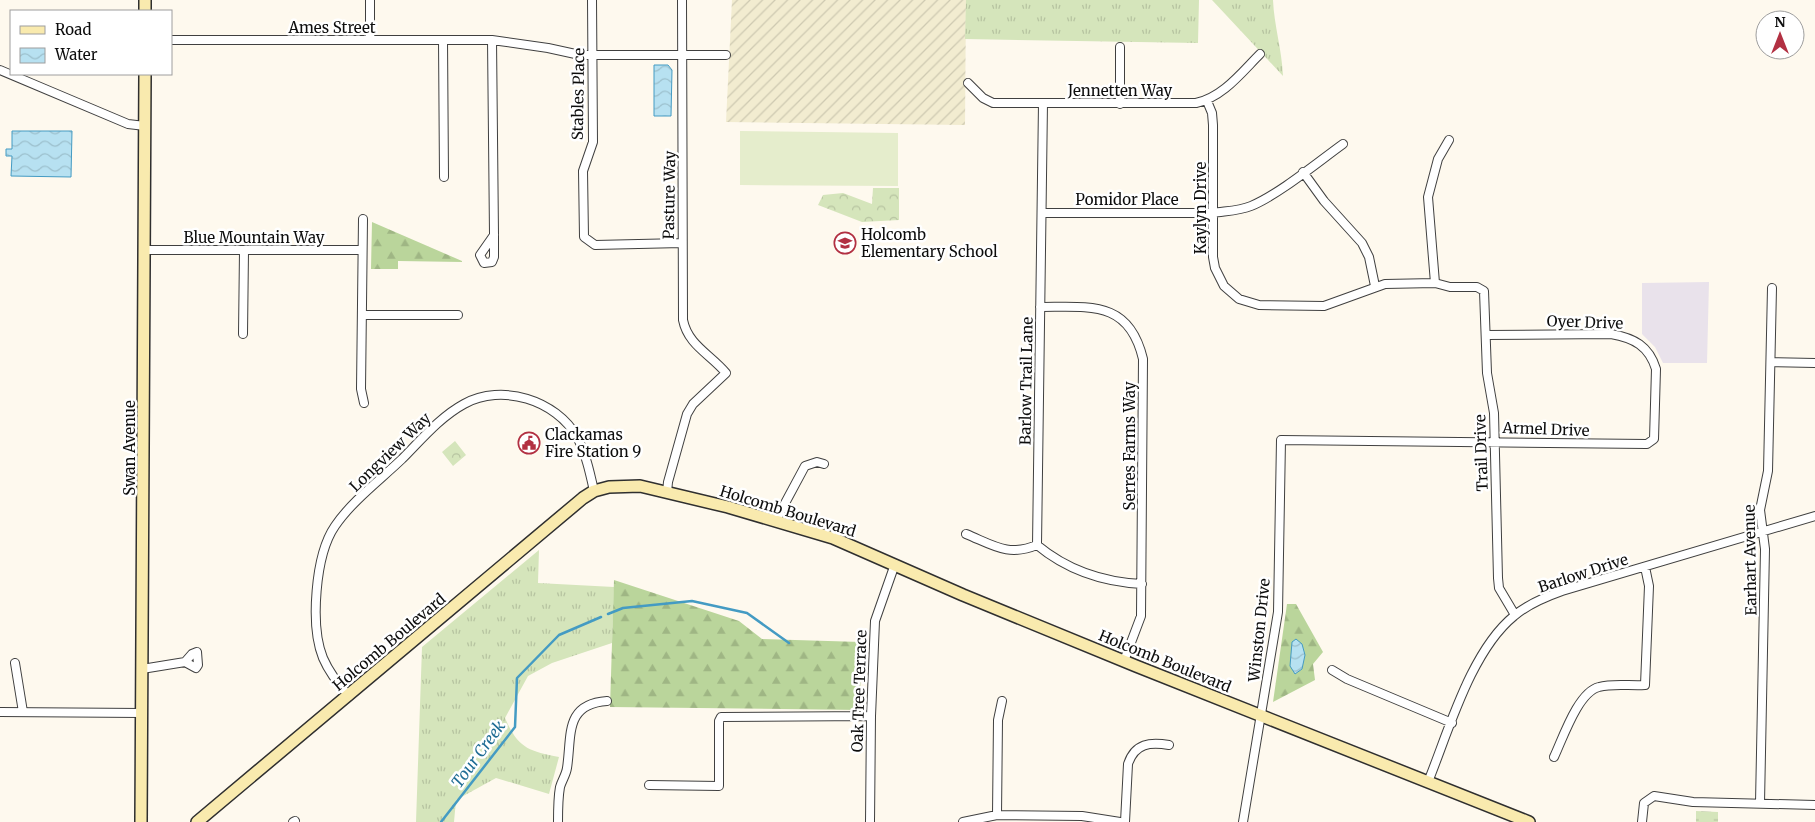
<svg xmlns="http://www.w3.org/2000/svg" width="1815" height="822" font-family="Merriweather,serif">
	<defs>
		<pattern id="farmland-furrows" width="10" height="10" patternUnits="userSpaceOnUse" patternTransform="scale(1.25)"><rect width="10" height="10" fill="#f2ecd0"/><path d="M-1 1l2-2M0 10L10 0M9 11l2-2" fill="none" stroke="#cec9b1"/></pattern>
		<pattern id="grass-tufts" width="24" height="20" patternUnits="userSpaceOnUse" patternTransform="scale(1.25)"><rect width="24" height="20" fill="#d5e5bb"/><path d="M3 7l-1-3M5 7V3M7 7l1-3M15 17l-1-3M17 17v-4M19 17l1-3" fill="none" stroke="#b6c3a0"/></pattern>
		<pattern id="forest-firs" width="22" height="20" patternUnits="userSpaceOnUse" patternTransform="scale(1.25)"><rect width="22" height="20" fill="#bad59b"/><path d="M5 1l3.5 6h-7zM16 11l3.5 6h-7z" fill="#9fb684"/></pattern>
		<pattern id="wetland-marsh" width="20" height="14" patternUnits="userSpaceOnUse" patternTransform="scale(1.25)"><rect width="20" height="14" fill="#d5e5bb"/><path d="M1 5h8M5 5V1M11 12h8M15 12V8" fill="none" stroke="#b6c3a0"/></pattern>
		<pattern id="park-crowns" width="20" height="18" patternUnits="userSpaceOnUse" patternTransform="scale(1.25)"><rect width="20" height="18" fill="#d5e5bb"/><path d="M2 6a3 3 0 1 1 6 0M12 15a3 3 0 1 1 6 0" fill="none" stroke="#b6c3a0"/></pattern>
		<pattern id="water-waves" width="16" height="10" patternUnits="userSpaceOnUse" patternTransform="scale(1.25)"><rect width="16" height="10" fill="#b7e1f1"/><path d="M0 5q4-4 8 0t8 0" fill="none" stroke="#9cc0cd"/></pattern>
	</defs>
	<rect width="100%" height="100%" fill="#fef9ee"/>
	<path fill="#e9e2eb" d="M 1709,282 L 1707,363 L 1663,363 L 1655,347 L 1642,334 L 1642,283 Z"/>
	<path fill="url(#farmland-furrows)" d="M 732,0 L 966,0 L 965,125 L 726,122 Z"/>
	<path fill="url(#grass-tufts)" d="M 966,0 L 1199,0 L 1198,43 L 965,39 Z
		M 1212,0 L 1273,0 C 1274,25 1282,50 1283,76 Z
		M 539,550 L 538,583 L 614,587 L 612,643 L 552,663 L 528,676 L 505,718 C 518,748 528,751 559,757 L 549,794 L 496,778 L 456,800 L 454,822 L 416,822 L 422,647 Z"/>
	<path fill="url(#forest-firs)" d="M 372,222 L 462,261 L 462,262 L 398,261 L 398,269 L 371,269 Z
		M 614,580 L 739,621 L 762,639 L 861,642 L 860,710 L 610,707 Z
		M 1287,604 L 1296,604 L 1323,652 L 1313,664 L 1315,680 L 1273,702 Z"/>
	<path fill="url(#wetland-marsh)" d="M 1696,811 L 1718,812 L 1718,822 L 1696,822 Z"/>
	<path fill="url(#park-crowns)" d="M 873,188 L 899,188 L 899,220 L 862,222 L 818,205 L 823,195 L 843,193 L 872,204 Z
		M 455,441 L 466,455 L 453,466 L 442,452 Z"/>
	<path fill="#e5edcc" d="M 740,131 L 898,133 L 898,186 L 740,185 Z"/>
	<path fill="url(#water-waves)" stroke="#449bc3" d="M 654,65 L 668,65 L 672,70 L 671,116 L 654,116 Z
		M 12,131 L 72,131 L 71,177 L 11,176 L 12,156 L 6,156 L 6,149 L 12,149 Z
		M 1296,639 L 1302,644 L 1305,655 L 1302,669 L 1295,674 L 1290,666 L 1292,642 Z"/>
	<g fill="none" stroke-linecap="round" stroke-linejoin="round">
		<path stroke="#449bc3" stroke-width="2.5" d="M 608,614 L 623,608 L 692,601 L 747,613 L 789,643
			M 441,822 L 515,727 L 517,678 L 559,635 L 601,617"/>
		<g stroke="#404040" stroke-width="10">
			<path id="street" d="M 592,0 L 593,142 L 583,171 L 584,237 L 595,245 L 682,243
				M 171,40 L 492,40 L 548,48 L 580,55 L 726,55
				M 370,40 L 370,0
				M 443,40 L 444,177
				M 492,40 L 494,235 L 494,257 L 492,262 L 484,263 L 480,255 L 494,235
				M 0,70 L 128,124 L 145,126
				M 968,83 L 983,98 L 993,103 L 1196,103 C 1223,97 1241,73 1260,54
				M 1207,101 L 1212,113 L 1213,125 L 1213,257 L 1215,268 L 1224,286 L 1239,299 L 1259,305 L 1324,306 L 1385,284 L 1435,283 L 1450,287 L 1477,287 L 1484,291 L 1487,373 L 1494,413 L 1498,578 L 1499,588 L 1515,615
				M 1043,103 L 1037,545 C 1067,570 1103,582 1142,584
				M 1120,104 L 1120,47
				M 1303,172 L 1324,201 L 1362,243 L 1369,257 L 1375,286
				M 1042,213 L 1213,213 C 1225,211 1239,211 1251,206 C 1278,195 1318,162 1343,144
				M 363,219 L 361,389 L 364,403
				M 145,250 L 362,250
				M 1435,283 L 1428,197 L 1438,159 L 1449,140
				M 1040,307 C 1090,307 1129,300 1143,359 L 1141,616 L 1124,661
				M 362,315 L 458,315
				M 243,334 L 244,251
				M 1771,362 L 1815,363
				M 667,492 L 668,482 L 687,414 L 693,404 L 726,373 C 710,354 688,345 683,320 L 682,0
				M 776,520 L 805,466 L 817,462 L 824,464
				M 966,534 C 993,545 1008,557 1037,545
				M 15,663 L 23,712
				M 142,669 L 185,662 L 192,654 L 197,652 L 198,665 L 196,668 L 185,662
				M 1332,670 L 1347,679 L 1452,723
				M 349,696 C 339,685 329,672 323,658 C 310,626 315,555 335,526 C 352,501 380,480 402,459 C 421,440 440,417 464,404 C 502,383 556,400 577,437 C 586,454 590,473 594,491
				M 0,712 L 142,713
				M 1554,757 C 1563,738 1578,692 1599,687 C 1613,683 1630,686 1645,685 L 1649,586 L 1645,567
				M 1428,782 C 1449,730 1471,651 1514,616 C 1528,604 1545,597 1562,591 L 1815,516
				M 649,785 L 719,786 L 719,721 L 721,717 L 871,716
				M 1760,803 L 1765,549 L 1760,510 L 1768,471 L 1772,288
				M 997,815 L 998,720 L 1002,701
				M 293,822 L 295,821
				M 558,822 C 558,810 558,798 560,787 C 562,780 566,775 567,768 C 572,736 564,704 607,701
				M 870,822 L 871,716 L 875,621 L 895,564
				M 963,822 L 997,815 L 1082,816 L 1120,822
				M 1125,822 L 1128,764 C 1135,743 1150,742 1169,745
				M 1243,822 L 1278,612 L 1281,440 L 1647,444 L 1654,439 L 1656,369 C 1649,346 1634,338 1611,334 L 1486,335
				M 1642,822 L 1644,803 L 1654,796 L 1693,802 L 1815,805"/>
		</g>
		<g stroke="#2f2f2f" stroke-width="14">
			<path id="secondary" d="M 145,11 L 145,0
				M 141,822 L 145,74
				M 197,822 L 583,498 L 594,491 L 609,487 L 640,486 L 728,507 L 833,538 L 963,595 L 1136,666 L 1529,822"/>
		</g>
		<use href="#street" stroke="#fff" stroke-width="8"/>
		<use href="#secondary" stroke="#f9eaae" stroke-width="11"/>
	</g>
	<defs>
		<g id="school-ring" transform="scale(1.125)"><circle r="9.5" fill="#fff" stroke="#b23042" stroke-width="1.5"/><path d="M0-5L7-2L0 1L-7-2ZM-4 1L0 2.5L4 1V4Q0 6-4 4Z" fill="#b23042"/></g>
		<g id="civic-ring" transform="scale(1.125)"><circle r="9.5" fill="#fff" stroke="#b23042" stroke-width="1.5"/><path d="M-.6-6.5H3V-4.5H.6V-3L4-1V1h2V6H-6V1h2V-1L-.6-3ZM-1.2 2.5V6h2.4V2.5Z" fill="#b23042"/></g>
	</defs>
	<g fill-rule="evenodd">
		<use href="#school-ring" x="845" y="243"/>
		<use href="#civic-ring" x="529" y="443"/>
	</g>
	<g text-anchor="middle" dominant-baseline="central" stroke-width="5" stroke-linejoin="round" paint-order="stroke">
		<g font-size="15" fill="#0d0d0d" stroke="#fff">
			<text x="332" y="27">Ames Street</text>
			<text x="1120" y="90">Jennetten Way</text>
			<text transform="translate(578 94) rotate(-89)">Stables Place</text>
			<text transform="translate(669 195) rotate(-89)">Pasture Way</text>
			<text x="1127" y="199">Pomidor Place</text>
			<text transform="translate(1200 208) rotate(-90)">Kaylyn Drive</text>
			<text x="254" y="237">Blue Mountain Way</text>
			<text transform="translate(1585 322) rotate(2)">Oyer Drive</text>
			<text transform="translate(1026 381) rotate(-89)">Barlow Trail Lane</text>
			<text transform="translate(1546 429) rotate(2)">Armel Drive</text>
			<text transform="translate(1129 446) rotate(-90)">Serres Farms Way</text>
			<text transform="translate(129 448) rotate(-90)">Swan Avenue</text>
			<text transform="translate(390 452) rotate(-44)">Longview Way</text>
			<text transform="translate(1481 453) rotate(-92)">Trail Drive</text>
			<text transform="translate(788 511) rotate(17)">Holcomb Boulevard</text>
			<text transform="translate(1750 560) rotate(-91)">Earhart Avenue</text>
			<text transform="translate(1583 573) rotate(-18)">Barlow Drive</text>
			<text transform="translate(1259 630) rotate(-84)">Winston Drive</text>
			<text transform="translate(389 642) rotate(-40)">Holcomb Boulevard</text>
			<text transform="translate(1165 661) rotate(22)">Holcomb Boulevard</text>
			<text transform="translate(859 691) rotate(-88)">Oak Tree Terrace</text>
		</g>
		<g font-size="15" fill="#0d0d0d" stroke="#fff" text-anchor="start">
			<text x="861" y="234">Holcomb<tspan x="861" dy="17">Elementary School</tspan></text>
			<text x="545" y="434">Clackamas<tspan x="545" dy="17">Fire Station 9</tspan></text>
		</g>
		<g font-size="16" font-style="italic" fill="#206d95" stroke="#fff">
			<text transform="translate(478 754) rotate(-54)">Tour Creek</text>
		</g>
	</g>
	<rect x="10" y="10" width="162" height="65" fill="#ffffff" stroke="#9e9e9e"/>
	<rect x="20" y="26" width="25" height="8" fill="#f9eaae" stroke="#9e9e9e"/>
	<text x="55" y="35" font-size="15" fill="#0d0d0d">Road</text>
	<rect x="20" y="48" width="25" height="15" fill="url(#water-waves)" stroke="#9e9e9e"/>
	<text x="55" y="60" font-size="15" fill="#0d0d0d">Water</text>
	<g transform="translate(1780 35)"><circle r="24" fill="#ffffff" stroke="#9e9e9e"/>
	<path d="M0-4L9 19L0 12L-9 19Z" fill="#b23042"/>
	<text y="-8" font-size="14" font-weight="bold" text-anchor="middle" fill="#0d0d0d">N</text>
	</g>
</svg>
